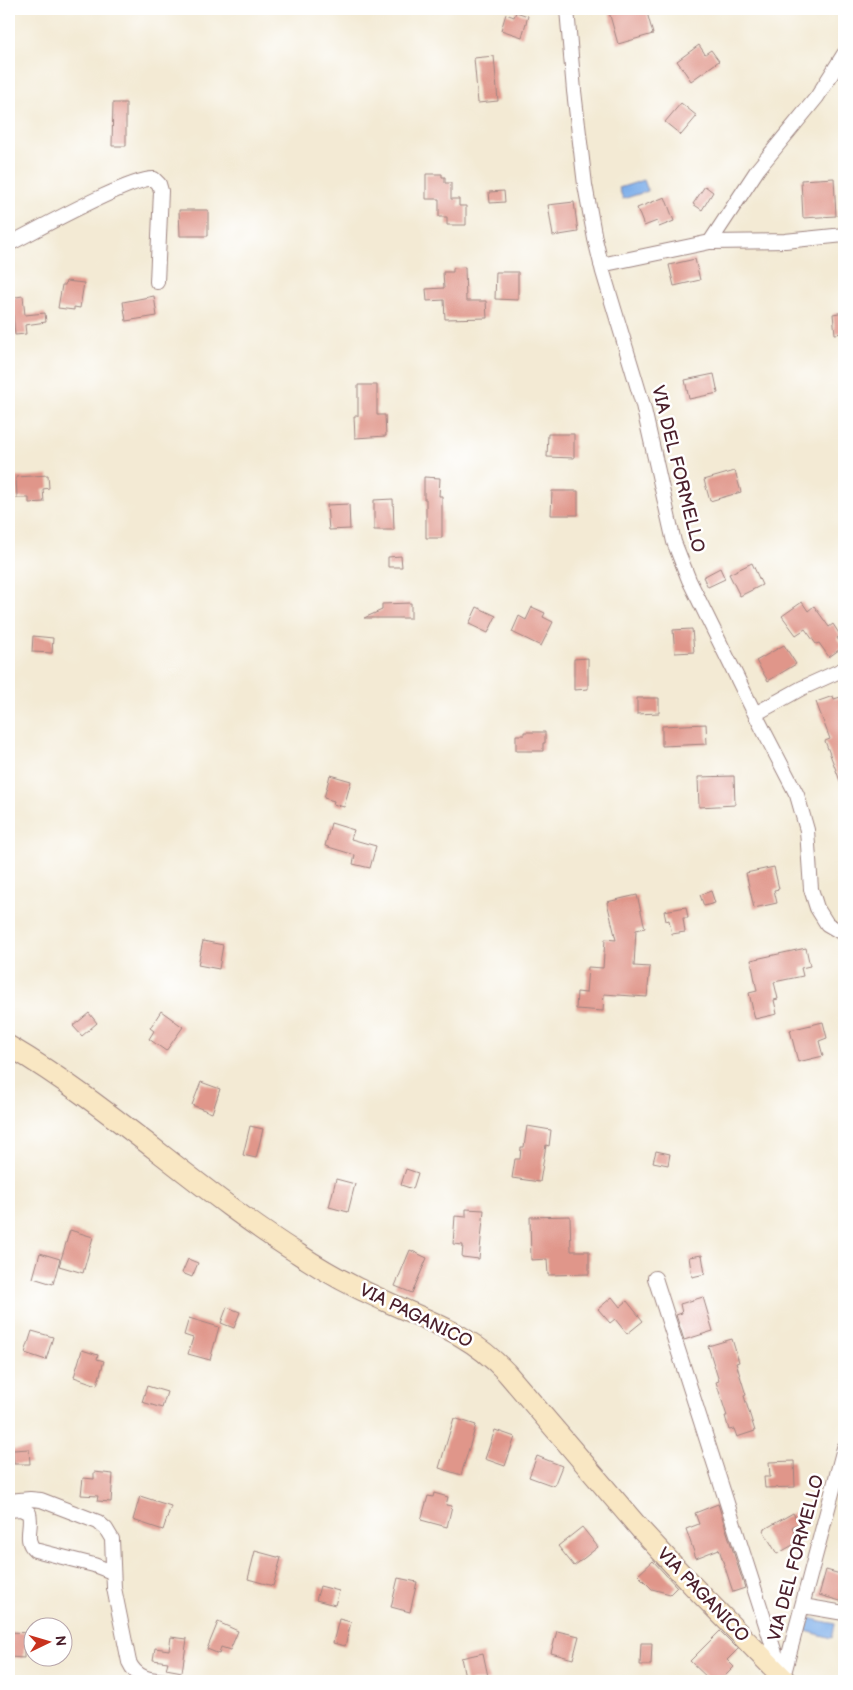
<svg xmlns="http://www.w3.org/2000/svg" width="853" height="1690" font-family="'Balsamiq Sans',sans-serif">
	<rect width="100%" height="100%" fill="#fff"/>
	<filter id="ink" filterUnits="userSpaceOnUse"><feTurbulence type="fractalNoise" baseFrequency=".02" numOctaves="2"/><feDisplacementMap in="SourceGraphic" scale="10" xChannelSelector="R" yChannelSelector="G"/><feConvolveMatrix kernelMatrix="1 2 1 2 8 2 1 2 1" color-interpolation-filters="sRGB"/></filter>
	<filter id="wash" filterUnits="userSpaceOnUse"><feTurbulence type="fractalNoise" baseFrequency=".0096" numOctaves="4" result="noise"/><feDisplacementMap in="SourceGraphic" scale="20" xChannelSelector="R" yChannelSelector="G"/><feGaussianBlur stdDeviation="1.12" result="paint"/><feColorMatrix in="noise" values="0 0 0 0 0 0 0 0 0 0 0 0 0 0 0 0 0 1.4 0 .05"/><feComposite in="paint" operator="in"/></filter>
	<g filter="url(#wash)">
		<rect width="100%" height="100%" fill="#f3ead4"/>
		<path fill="#7daee9" stroke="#64668a" d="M 644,180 L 648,191 L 623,199 L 619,188 Z
			M 809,1618 L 835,1624 L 832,1638 L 806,1631 Z"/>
		<g id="blocks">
			<path fill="#e0968a" d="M 619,9 L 624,9 L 625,12 L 636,9 L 646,9 L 653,34 L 618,44 L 609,12 Z
				M 516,12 L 528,16 L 522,37 L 501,30 L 506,14 L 514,17 Z
				M 699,45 L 705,54 L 711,50 L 719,61 L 691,81 L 677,61 Z
				M 494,56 L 498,101 L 478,103 L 474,58 Z
				M 113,103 L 126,103 L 126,146 L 112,146 Z
				M 681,103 L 697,116 L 681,135 L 665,122 Z
				M 426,174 L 442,174 L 442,177 L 445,177 L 445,183 L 451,183 L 451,199 L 459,199 L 459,206 L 466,206 L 466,225 L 447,225 L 447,217 L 439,217 L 439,199 L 426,199 Z
				M 834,178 L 836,216 L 803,218 L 801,180 Z
				M 705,186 L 713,192 L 702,210 L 693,204 Z
				M 504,191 L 505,202 L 490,203 L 489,192 Z
				M 665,197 L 674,221 L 659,227 L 657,221 L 644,226 L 637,208 Z
				M 574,202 L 578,232 L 553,236 L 548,205 Z
				M 179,210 L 208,210 L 208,236 L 180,236 Z
				M 695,259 L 700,280 L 674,286 L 669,265 Z
				M 465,267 L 466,301 L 486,301 L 487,318 L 445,319 L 444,300 L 427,301 L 426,289 L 444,288 L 443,272 L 453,272 L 453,268 Z
				M 496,272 L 518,272 L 518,300 L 495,299 Z
				M 66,281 L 84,283 L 80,308 L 74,307 L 74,310 L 58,308 L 62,285 L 65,285 Z
				M 23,296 L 25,315 L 45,313 L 46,322 L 25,325 L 26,334 L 15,335 L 13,315 L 9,315 L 9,298 Z
				M 154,296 L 157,316 L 126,321 L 123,302 Z
				M 844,312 L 844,333 L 835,334 L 833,314 Z
				M 714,374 L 718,393 L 689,399 L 685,380 Z
				M 358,385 L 377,385 L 377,415 L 385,415 L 386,436 L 355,438 L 354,416 L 358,416 Z
				M 548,434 L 574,434 L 574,458 L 547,457 Z
				M 735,471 L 741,492 L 710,501 L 704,480 Z
				M 48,475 L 49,488 L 43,489 L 44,502 L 29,503 L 29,498 L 17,498 L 16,477 Z
				M 424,477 L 440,478 L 439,496 L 442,496 L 442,538 L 426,538 L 426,499 L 424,499 Z
				M 552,491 L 578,491 L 578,515 L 551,515 Z
				M 393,499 L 394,530 L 374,530 L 374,500 Z
				M 349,504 L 350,529 L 329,530 L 327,505 Z
				M 401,556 L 402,567 L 388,567 L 388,557 Z
				M 752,563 L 762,585 L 740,596 L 729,574 Z
				M 720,568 L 725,579 L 708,587 L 703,577 Z
				M 802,602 L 808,611 L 814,606 L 829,627 L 833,624 L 840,635 L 837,638 L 843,647 L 829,657 L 819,643 L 816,644 L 805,629 L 796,635 L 782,616 Z
				M 411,603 L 411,618 L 364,618 L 382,610 L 382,604 Z
				M 477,607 L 496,616 L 488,633 L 469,624 Z
				M 532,607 L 545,613 L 543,617 L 553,622 L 541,646 L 512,632 L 519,616 L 526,620 Z
				M 692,629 L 694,652 L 675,653 L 673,630 Z
				M 33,636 L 53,638 L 52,653 L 32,652 Z
				M 784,645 L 796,664 L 768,681 L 756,661 Z
				M 588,658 L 588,689 L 574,690 L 574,659 Z
				M 833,696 L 834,699 L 844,696 L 843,789 L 825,741 L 830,739 L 816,702 Z
				M 637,698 L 659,698 L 659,713 L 637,714 Z
				M 706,724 L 707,744 L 662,746 L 662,726 Z
				M 524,732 L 545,732 L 545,743 L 543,743 L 543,751 L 516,751 L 516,735 L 524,735 Z
				M 330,775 L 351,781 L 344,807 L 333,804 L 334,801 L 324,798 Z
				M 734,776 L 735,805 L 699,807 L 698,777 Z
				M 331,823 L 354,830 L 351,839 L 376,846 L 370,868 L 353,864 L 355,855 L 325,846 Z
				M 774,867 L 779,889 L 774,890 L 777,903 L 754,908 L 746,873 Z
				M 711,891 L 715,903 L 704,906 L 700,895 Z
				M 637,895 L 645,928 L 636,930 L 634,966 L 650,967 L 647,997 L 604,994 L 603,1011 L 576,1009 L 577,992 L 586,993 L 588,967 L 603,968 L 605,939 L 616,940 L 607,902 Z
				M 686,907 L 688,918 L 683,918 L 685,932 L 672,934 L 669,920 L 666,921 L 664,911 Z
				M 203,941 L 223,945 L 219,969 L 198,965 Z
				M 806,948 L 810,966 L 801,968 L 803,976 L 774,982 L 778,999 L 774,1000 L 777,1014 L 755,1019 L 749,993 L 757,991 L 751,960 Z
				M 161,1011 L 183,1027 L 166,1051 L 149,1039 L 154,1031 L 150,1028 Z
				M 89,1013 L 97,1023 L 82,1036 L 73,1026 Z
				M 823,1022 L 827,1038 L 819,1041 L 823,1056 L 798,1062 L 790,1030 Z
				M 201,1082 L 220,1089 L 212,1113 L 192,1105 Z
				M 250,1126 L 263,1129 L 256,1158 L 243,1155 Z
				M 527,1126 L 551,1130 L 549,1146 L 546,1145 L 540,1182 L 512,1178 L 515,1159 L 520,1159 L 521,1147 L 524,1147 Z
				M 656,1151 L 670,1154 L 668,1165 L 653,1162 Z
				M 406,1169 L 418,1173 L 413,1189 L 401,1185 Z
				M 336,1179 L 355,1184 L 348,1212 L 329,1207 Z
				M 466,1209 L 484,1210 L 479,1259 L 462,1257 L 463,1245 L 453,1244 L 455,1216 L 466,1217 Z
				M 570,1216 L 571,1251 L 589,1251 L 589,1274 L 548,1275 L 547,1259 L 531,1260 L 530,1217 Z
				M 70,1230 L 93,1237 L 83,1273 L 59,1266 Z
				M 410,1250 L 427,1258 L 412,1293 L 395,1286 Z
				M 40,1253 L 60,1259 L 53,1284 L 33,1278 Z
				M 702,1255 L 705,1274 L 692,1277 L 689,1257 Z
				M 188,1259 L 198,1263 L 192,1277 L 182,1273 Z
				M 612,1297 L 620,1307 L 627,1301 L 643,1321 L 627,1334 L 615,1319 L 610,1323 L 598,1309 Z
				M 703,1297 L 713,1331 L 684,1340 L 676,1315 L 682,1313 L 680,1304 Z
				M 227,1307 L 240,1312 L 234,1328 L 221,1323 Z
				M 189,1318 L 219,1327 L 210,1360 L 188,1354 L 193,1338 L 184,1335 Z
				M 32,1331 L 53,1337 L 46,1360 L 25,1353 Z
				M 732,1339 L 739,1362 L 736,1363 L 746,1395 L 744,1396 L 755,1431 L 737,1437 L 734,1429 L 729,1430 L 725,1416 L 727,1416 L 716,1382 L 719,1381 L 708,1346 Z
				M 82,1350 L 98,1355 L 97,1359 L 104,1361 L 97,1385 L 74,1377 Z
				M 147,1386 L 167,1392 L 162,1408 L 142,1402 Z
				M 454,1418 L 476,1425 L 461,1475 L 439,1468 Z
				M 495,1430 L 515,1437 L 505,1466 L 485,1459 Z
				M 29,1449 L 30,1464 L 14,1464 L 13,1450 Z
				M 537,1456 L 562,1466 L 554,1486 L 529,1477 Z
				M 794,1461 L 795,1487 L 765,1488 L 764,1477 L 770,1477 L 769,1462 Z
				M 94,1472 L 113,1474 L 111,1502 L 97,1501 L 98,1496 L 81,1495 L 83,1478 L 94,1479 Z
				M 434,1493 L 448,1497 L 446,1505 L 452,1506 L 447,1527 L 421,1520 L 428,1496 L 433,1497 Z
				M 140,1496 L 171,1506 L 163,1530 L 133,1520 Z
				M 718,1504 L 745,1588 L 733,1592 L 719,1549 L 696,1558 L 686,1529 L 699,1524 L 695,1513 Z
				M 793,1513 L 799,1523 L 792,1527 L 800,1541 L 777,1554 L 763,1530 Z
				M 582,1527 L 598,1547 L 574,1566 L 558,1546 Z
				M 255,1551 L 281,1558 L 273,1586 L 248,1579 Z
				M 653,1561 L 677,1587 L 670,1594 L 652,1589 L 638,1575 Z
				M 826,1570 L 844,1575 L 844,1602 L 819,1595 Z
				M 398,1578 L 417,1582 L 410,1612 L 391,1607 Z
				M 320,1586 L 339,1591 L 335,1605 L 316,1600 Z
				M 339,1619 L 351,1622 L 345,1646 L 333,1643 Z
				M 218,1622 L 238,1631 L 230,1650 L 221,1647 L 219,1654 L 207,1649 Z
				M 557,1631 L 579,1636 L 573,1659 L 551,1653 Z
				M 720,1631 L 738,1649 L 727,1660 L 734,1667 L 720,1681 L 711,1681 L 690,1661 Z
				M 9,1632 L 32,1633 L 32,1648 L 24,1648 L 24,1658 L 9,1657 Z
				M 171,1637 L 187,1639 L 182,1672 L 166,1669 L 168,1662 L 153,1660 L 155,1648 L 169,1650 Z
				M 641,1643 L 652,1643 L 651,1665 L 640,1665 Z
				M 483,1653 L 489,1681 L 466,1681 L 461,1658 Z"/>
		</g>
	</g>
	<g filter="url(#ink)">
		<use href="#blocks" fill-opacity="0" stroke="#9e8480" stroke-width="1"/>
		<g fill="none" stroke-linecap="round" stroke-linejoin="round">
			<g stroke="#9e8480" stroke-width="16">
				<path id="street" d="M 567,9 L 574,91 L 585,185 L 595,239 L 603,272 L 643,405 L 674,542 L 689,580 L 755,714 L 797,795 L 807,830 L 811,889 L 817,908 L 827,924 L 844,934
					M 710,242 L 758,169 L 817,97 L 844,54
					M 9,244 C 33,232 133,176 154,179 L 159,184 L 161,191 L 157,282
					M 601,265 L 710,242 L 785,241 L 844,235
					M 755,714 L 802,688 L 844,669
					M 655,1278 L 782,1675
					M 9,1501 L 30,1499 L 41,1500 L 98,1522 L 106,1529 L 112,1539 L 114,1588 L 129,1662 C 136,1678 150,1680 167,1681
					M 9,1510 L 21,1509 L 29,1513 C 33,1526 23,1540 35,1550 L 94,1565 L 112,1572
					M 803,1606 L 844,1613
					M 783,1677 L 844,1448"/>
			</g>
			<g stroke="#9e8480" stroke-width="22">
				<path id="secondary" d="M 9,1046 C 111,1106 197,1190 297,1253 C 324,1271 353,1287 383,1300 C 430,1322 468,1332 506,1372 L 641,1530 L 692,1585 L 786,1681"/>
			</g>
			<use href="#street" stroke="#fff" stroke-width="14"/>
			<use href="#secondary" stroke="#f9e7c3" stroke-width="20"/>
		</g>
	</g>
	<g text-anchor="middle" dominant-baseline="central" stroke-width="5" stroke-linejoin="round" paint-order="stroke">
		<g font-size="18" fill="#4a1f2b" stroke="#fff">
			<text transform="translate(678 469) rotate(76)">VIA DEL FORMELLO</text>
			<text transform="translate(416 1316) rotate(26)">VIA PAGANICO</text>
			<text transform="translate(796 1558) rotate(-75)">VIA DEL FORMELLO</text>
			<text transform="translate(703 1595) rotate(46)">VIA PAGANICO</text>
		</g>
	</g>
	<rect width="853" height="1690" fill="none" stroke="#fff" stroke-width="30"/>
	<g transform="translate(48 1642) rotate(85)"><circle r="24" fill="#ffffff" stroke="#b7a5aa"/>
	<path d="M0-4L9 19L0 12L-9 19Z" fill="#c8321e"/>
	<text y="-8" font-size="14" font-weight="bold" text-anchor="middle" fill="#4a1f2b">N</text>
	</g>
</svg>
